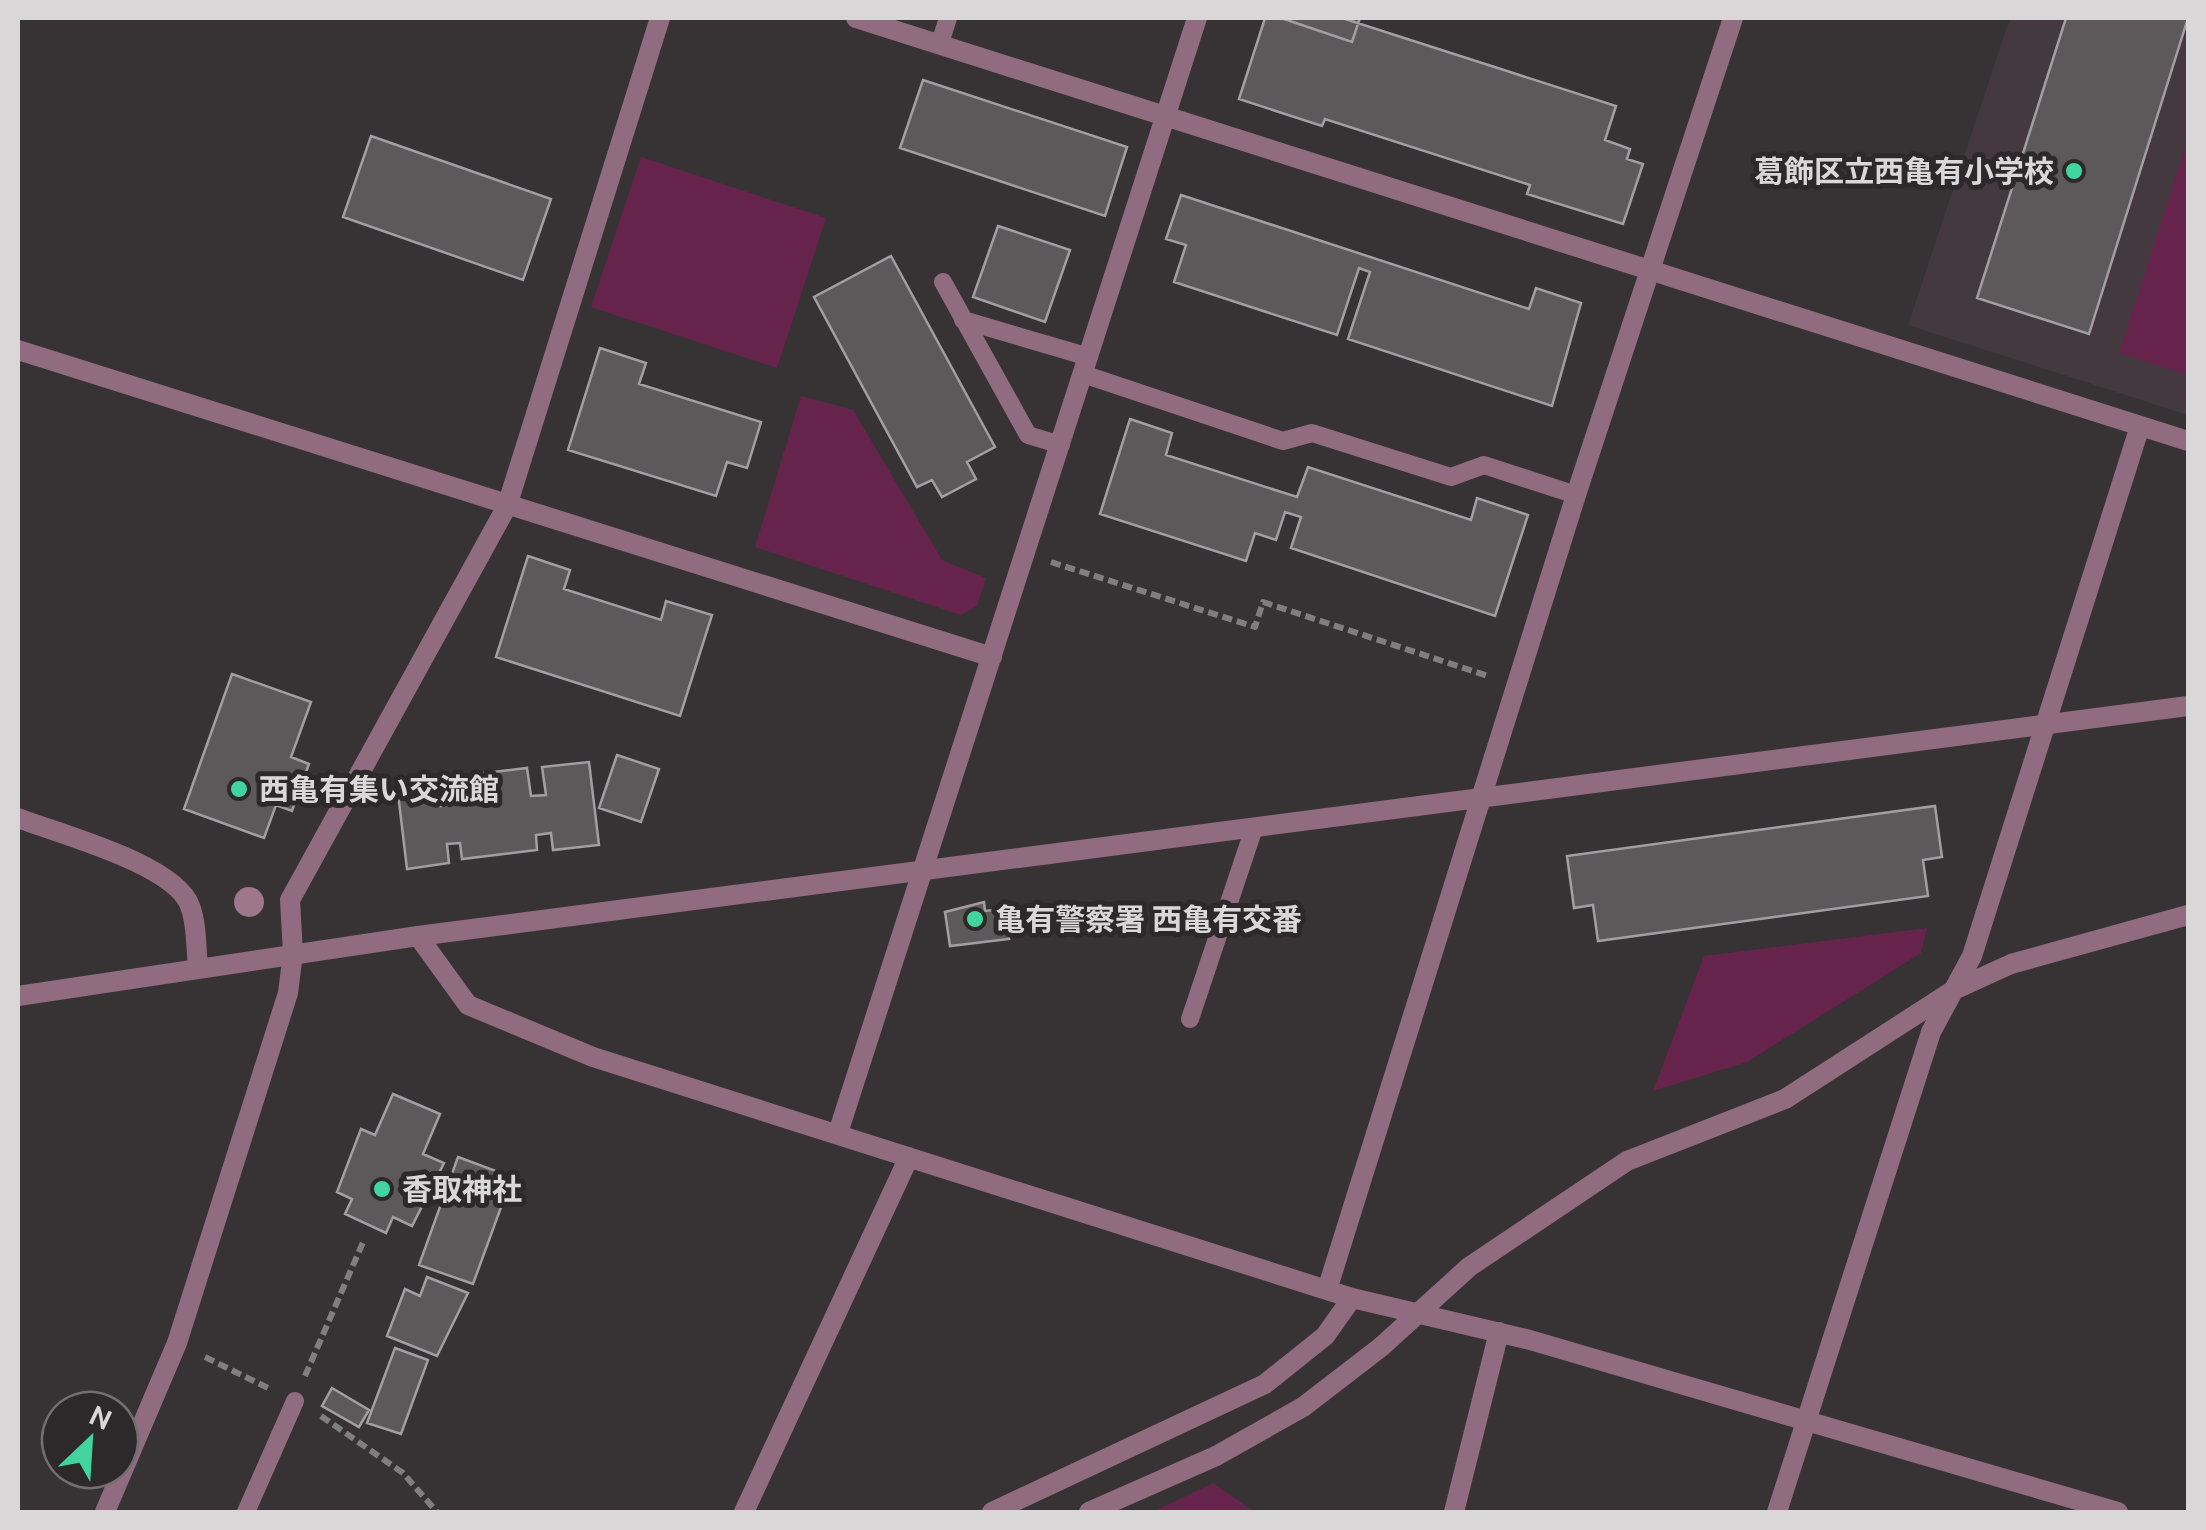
<svg xmlns="http://www.w3.org/2000/svg" width="2206" height="1530" font-family="Ubuntu,'Noto Sans JP',sans-serif">
	<rect width="100%" height="100%" fill="#373335"/>
	<path fill="#43393f" d="M 2010,18 L 2188,18 L 2188,415 L 1908,325 Z"/>
	<path fill="#66244d" d="M 2188,139 L 2188,375 L 2119,353 Z
		M 641,157 L 826,218 L 777,368 L 591,307 Z
		M 801,396 L 853,410 L 942,560 L 986,578 L 977,606 L 961,615 L 755,547 Z
		M 1927,928 L 1921,953 L 1747,1062 L 1653,1091 L 1704,956 Z
		M 1213,1483 L 1254,1512 L 1153,1512 Z"/>
	<path fill="#5d585a" stroke="#a39ea1" stroke-width="2.5" d="M 1265,18 L 1342,18 L 1616,106 L 1605,140 L 1630,149 L 1627,159 L 1643,164 L 1623,224 L 1527,194 L 1530,185 L 1325,119 L 1322,126 L 1239,99 Z
		M 1281,18 L 1360,18 L 1352,42 Z
		M 2066,18 L 2188,18 L 2089,334 L 1977,298 Z
		M 923,80 L 1127,147 L 1105,216 L 900,148 Z
		M 371,136 L 551,199 L 523,280 L 343,217 Z
		M 1181,195 L 1529,309 L 1536,288 L 1581,303 L 1552,406 L 1348,339 L 1370,272 L 1359,268 L 1337,335 L 1174,282 L 1186,245 L 1166,239 Z
		M 998,226 L 1070,250 L 1045,322 L 973,297 Z
		M 891,256 L 995,447 L 967,462 L 976,479 L 942,497 L 932,480 L 917,487 L 814,297 Z
		M 600,348 L 646,363 L 639,384 L 761,422 L 747,468 L 727,462 L 716,496 L 568,450 Z
		M 1130,419 L 1172,433 L 1166,455 L 1297,497 L 1308,467 L 1471,520 L 1477,498 L 1528,515 L 1495,616 L 1291,548 L 1301,517 L 1285,512 L 1276,540 L 1255,533 L 1246,561 L 1100,514 Z
		M 528,556 L 570,570 L 564,589 L 661,620 L 666,601 L 712,615 L 680,716 L 496,657 Z
		M 232,674 L 311,702 L 291,757 L 309,764 L 292,811 L 276,805 L 264,838 L 184,809 Z
		M 617,755 L 659,769 L 641,822 L 599,808 Z
		M 589,762 L 599,845 L 553,850 L 551,833 L 536,835 L 537,850 L 462,859 L 460,843 L 447,844 L 449,863 L 407,869 L 397,785 L 438,779 L 441,806 L 454,804 L 451,777 L 527,768 L 531,796 L 546,795 L 542,767 Z
		M 1935,806 L 1942,857 L 1923,860 L 1928,896 L 1598,941 L 1593,905 L 1574,908 L 1567,856 Z
		M 984,902 L 985,911 L 1005,909 L 1009,939 L 950,946 L 945,912 Z
		M 393,1094 L 440,1114 L 423,1154 L 444,1163 L 412,1226 L 393,1217 L 386,1233 L 345,1214 L 352,1199 L 337,1192 L 361,1129 L 375,1135 Z
		M 458,1157 L 512,1177 L 473,1284 L 419,1265 Z
		M 427,1277 L 468,1293 L 437,1356 L 387,1336 L 405,1289 L 420,1296 Z
		M 395,1348 L 428,1360 L 401,1434 L 367,1423 Z
		M 332,1388 L 369,1410 L 359,1427 L 322,1406 Z"/>
	<g fill="none" stroke-linecap="round" stroke-linejoin="round">
		<path stroke="#817e80" stroke-width="6" stroke-dasharray="10 5" stroke-linecap="butt" d="M 1051,562 L 1255,627 L 1263,602 L 1488,676
			M 205,1357 L 270,1389
			M 305,1376 L 364,1240
			M 321,1416 L 403,1473 L 437,1512"/>
		<path stroke="#916b80" stroke-width="18" d="M 940,43 L 948,18
			M 943,282 L 1028,435 L 1061,445
			M 963,320 L 1089,357
			M 1083,374 L 1283,441 L 1312,433 L 1451,477 L 1484,465 L 1576,495
			M 1190,1019 L 1254,828
			M 246,1512 L 295,1401"/>
		<path stroke="#916b80" stroke-width="20" d="M 856,18 L 2188,441
			M 18,350 L 992,657
			M 18,818 C 59,834 175,864 190,906 C 197,924 196,949 198,968
			M 418,936 L 468,1005 L 593,1057 L 1352,1298 L 1530,1340 L 2118,1512
			M 838,1133 L 1197,18
			M 1327,1290 L 1576,495 L 1733,18
			M 105,1512 L 177,1343 L 288,993 L 293,953 L 290,900 L 507,506 L 660,18
			M 744,1512 L 909,1157
			M 992,1512 L 1265,1384 L 1325,1336 L 1352,1298
			M 1089,1512 L 1216,1456 L 1303,1407 L 1381,1347 L 1469,1267 L 1627,1161 L 1785,1099 L 1954,990 L 2011,964 L 2188,915
			M 1454,1512 L 1499,1332
			M 1777,1512 L 1931,1032 L 1972,956 L 2140,426"/>
		<path stroke="#916b80" stroke-width="20" d="M 18,996 L 418,936 L 2188,706"/>
	</g>
	<circle fill="#9e778c" cx="249" cy="902" r="15"/>
	<g fill="#42d4a0" stroke="#2d292b" stroke-width="4">
		<circle cx="2074" cy="171" r="10"/>
		<circle cx="239" cy="789" r="10"/>
		<circle cx="975" cy="919" r="10"/>
		<circle cx="382" cy="1189" r="10"/>
	</g>
	<g text-anchor="middle" dominant-baseline="central" stroke-width="10" stroke-linejoin="round" paint-order="stroke">
		<g font-size="30" font-weight="bold" fill="#d9d7d8" stroke="#2d292b" text-anchor="start">
			<text x="2054" y="171" text-anchor="end">葛飾区立西亀有小学校</text>
			<text x="259" y="789">西亀有集い交流館</text>
			<text x="995" y="919">亀有警察署 西亀有交番</text>
			<text x="402" y="1189">香取神社</text>
		</g>
	</g>
	<rect width="2206" height="1530" fill="none" stroke="#d9d7d8" stroke-width="40"/>
	<g transform="translate(90 1440) rotate(25)"><circle r="48" fill="#2d292b" stroke="#726f70" stroke-width="2.5"/>
	<path d="M0-8L18 38L0 25L-18 38Z" fill="#42d4a0"/>
	<text y="-15" font-size="28" font-weight="bold" text-anchor="middle" fill="#d9d7d8">N</text>
	</g>
</svg>
